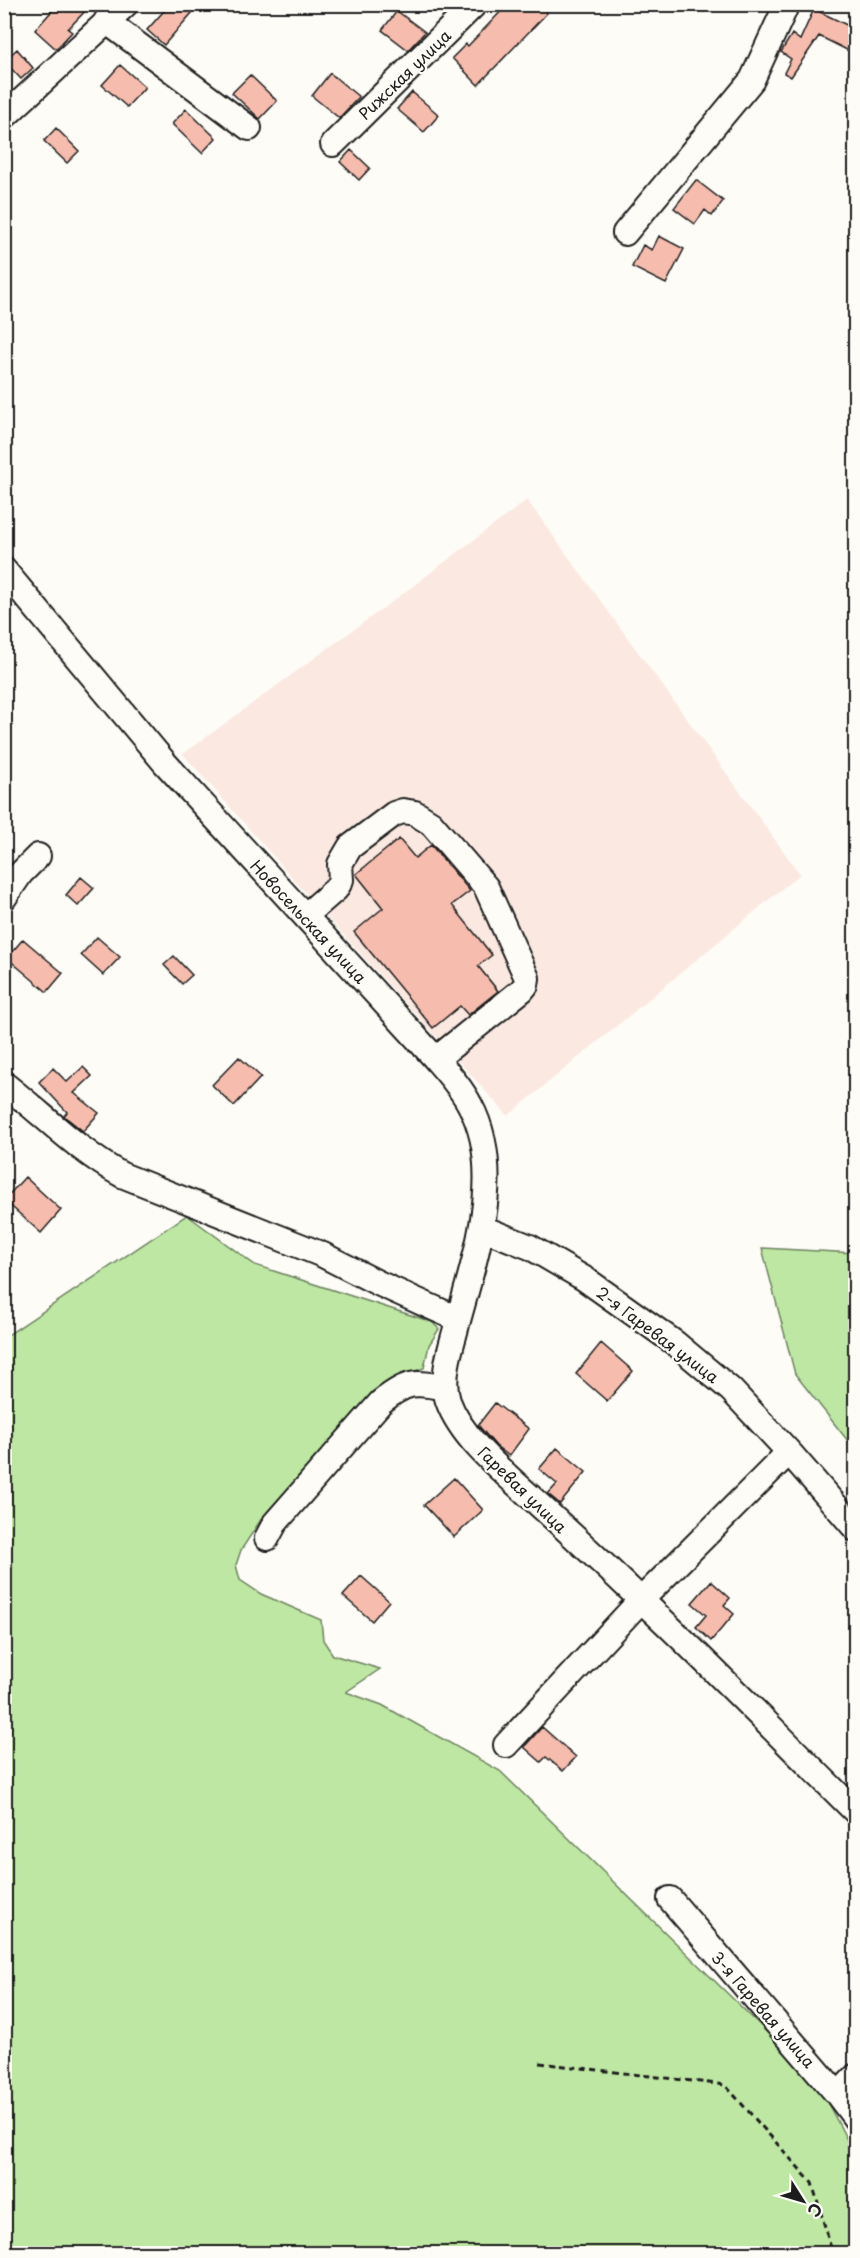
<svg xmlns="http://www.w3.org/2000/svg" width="860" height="2258" font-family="'Playpen Sans',sans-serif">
	<rect width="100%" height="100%" fill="#fdfcf7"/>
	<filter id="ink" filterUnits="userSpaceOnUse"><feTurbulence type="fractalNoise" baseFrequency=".0167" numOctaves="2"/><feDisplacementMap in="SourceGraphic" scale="12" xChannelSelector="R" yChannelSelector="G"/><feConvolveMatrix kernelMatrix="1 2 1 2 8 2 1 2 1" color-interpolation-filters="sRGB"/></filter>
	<g filter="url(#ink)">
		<path fill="#fbe9e1" d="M 527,500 L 800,874 L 508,1116 L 317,906 L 183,754 L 397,598 Z"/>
		<path fill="#bee7a3" stroke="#6d8260" stroke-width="1.5" d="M 187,1215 L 255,1265 L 432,1322 L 439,1329 L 429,1345 L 424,1368 C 403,1374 388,1385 370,1398 L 262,1518 L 241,1550 L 236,1565 L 240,1580 L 261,1594 L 321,1620 L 323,1640 L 333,1655 L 380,1669 L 346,1692 L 382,1705 L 500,1771 L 815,2079 L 855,2155 L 855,2253 L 5,2254 L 5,1337 Z
			M 762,1248 L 855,1253 L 855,1442 L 848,1441 L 795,1374 Z"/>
		<path fill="#f6bdae" stroke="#1c1c1c" stroke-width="1.5" d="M 58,4 L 92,4 L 68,29 L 72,32 L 56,49 L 35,30 Z
			M 170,4 L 182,4 L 192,13 L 164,45 L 147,30 Z
			M 508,4 L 539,4 L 547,13 L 478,85 L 452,58 L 466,44 L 468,46 Z
			M 814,9 L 855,29 L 855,54 L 819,36 L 791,77 L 784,73 L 791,59 L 781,52 L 792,34 L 800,40 Z
			M 397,11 L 425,32 L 408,50 L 382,30 Z
			M 17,49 L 33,68 L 21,79 L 4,61 Z
			M 120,65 L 145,87 L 127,107 L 102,85 Z
			M 330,73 L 359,97 L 339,118 L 312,96 Z
			M 250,75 L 277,101 L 260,119 L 232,93 Z
			M 412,92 L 439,115 L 424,132 L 397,109 Z
			M 186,109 L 216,138 L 202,153 L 172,124 Z
			M 56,128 L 79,151 L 67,163 L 44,141 Z
			M 351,150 L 370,168 L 359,180 L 340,162 Z
			M 696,180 L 723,201 L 712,216 L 705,210 L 695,224 L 674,208 Z
			M 659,236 L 684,249 L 666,284 L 632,267 L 643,245 L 652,250 Z
			M 399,839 L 415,858 L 431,845 L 470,891 L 452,905 L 492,955 L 478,966 L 498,991 L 468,1015 L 460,1006 L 433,1028 L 354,932 L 383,908 L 356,874 Z
			M 81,877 L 94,888 L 78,906 L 66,895 Z
			M 97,937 L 120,957 L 103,975 L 81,955 Z
			M 23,939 L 63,973 L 47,992 L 7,958 Z
			M 174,956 L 192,975 L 182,984 L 164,965 Z
			M 239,1057 L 261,1077 L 234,1106 L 212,1085 Z
			M 83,1067 L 92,1076 L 74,1093 L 99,1113 L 83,1131 L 64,1116 L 67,1112 L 39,1082 L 53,1068 L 67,1082 Z
			M 25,1177 L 61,1210 L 41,1233 L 4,1200 Z
			M 601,1343 L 633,1371 L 607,1401 L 576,1374 Z
			M 495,1403 L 529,1429 L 509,1456 L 496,1446 L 478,1425 Z
			M 557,1448 L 586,1472 L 560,1504 L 548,1494 L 557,1484 L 539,1469 Z
			M 454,1478 L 483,1510 L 454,1537 L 424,1505 Z
			M 361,1576 L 389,1601 L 372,1621 L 343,1596 Z
			M 711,1581 L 730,1598 L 724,1605 L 734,1614 L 711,1641 L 696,1627 L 706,1615 L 692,1603 Z
			M 542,1727 L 576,1757 L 563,1771 L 546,1757 L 541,1762 L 524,1747 Z"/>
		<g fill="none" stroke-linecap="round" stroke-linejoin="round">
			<g stroke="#1c1c1c" stroke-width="28">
				<path id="minor" d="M 106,21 L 249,128
					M 4,117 L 126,4
					M 333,144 L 475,4
					M 625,233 L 752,80 L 787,4
					M 4,570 L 165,763 L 433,1056 C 446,1071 461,1087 470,1105 C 507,1174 473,1262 455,1332 C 449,1353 441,1380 448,1401 C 462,1440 506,1474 535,1501 C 570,1533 605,1565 639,1598 C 713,1667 784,1741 856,1812
					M 4,898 L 21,873 L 38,856
					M 305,916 L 336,889 L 341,880 L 340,864 L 350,847 L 394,814 L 403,811 L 415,813 L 431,823 L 486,887 L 527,978 L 526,985 L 522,990 L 436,1059
					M 4,1084 C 44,1115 78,1151 122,1175 L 323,1255 L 378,1283 L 458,1319
					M 482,1228 L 530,1247 L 585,1279 L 675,1343 L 731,1390 L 789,1452 L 856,1529
					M 267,1538 L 275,1523 L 381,1402 C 406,1382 414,1381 445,1388
					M 506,1745 L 641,1600 L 789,1452
					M 670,1899 L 838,2095 L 856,2119
					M 838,2095 L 856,2076"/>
			</g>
			<path stroke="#1c1c1c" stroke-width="3" stroke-dasharray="6 4.5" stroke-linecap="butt" d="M 540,2063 L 725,2085 L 812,2183 L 833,2254"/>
			<use href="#minor" stroke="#fdfcf7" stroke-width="24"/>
		</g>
	</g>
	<g text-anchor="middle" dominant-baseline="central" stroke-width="4.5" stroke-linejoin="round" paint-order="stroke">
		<g font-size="16" fill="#1c1c1c" stroke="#fdfcf7">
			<text transform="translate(404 74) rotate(-44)">Рижская улица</text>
			<text transform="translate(309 921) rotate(47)">Новосельская улица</text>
			<text transform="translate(658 1334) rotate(37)">2-я Гаревая улица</text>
			<text transform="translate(523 1489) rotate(44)">Гаревая улица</text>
			<text transform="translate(764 2009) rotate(49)">3-я Гаревая улица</text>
		</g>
	</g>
	<rect width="860" height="2258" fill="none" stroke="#fdfcf7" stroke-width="24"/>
	<rect x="12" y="12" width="836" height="2234" fill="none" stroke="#1c1c1c" stroke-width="2" filter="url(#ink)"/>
	<g transform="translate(803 2201) rotate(127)" stroke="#fdfcf7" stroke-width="4.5" paint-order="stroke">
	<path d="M0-4.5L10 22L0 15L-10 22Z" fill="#1c1c1c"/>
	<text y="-9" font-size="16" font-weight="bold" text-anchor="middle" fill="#1c1c1c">С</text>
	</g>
</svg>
